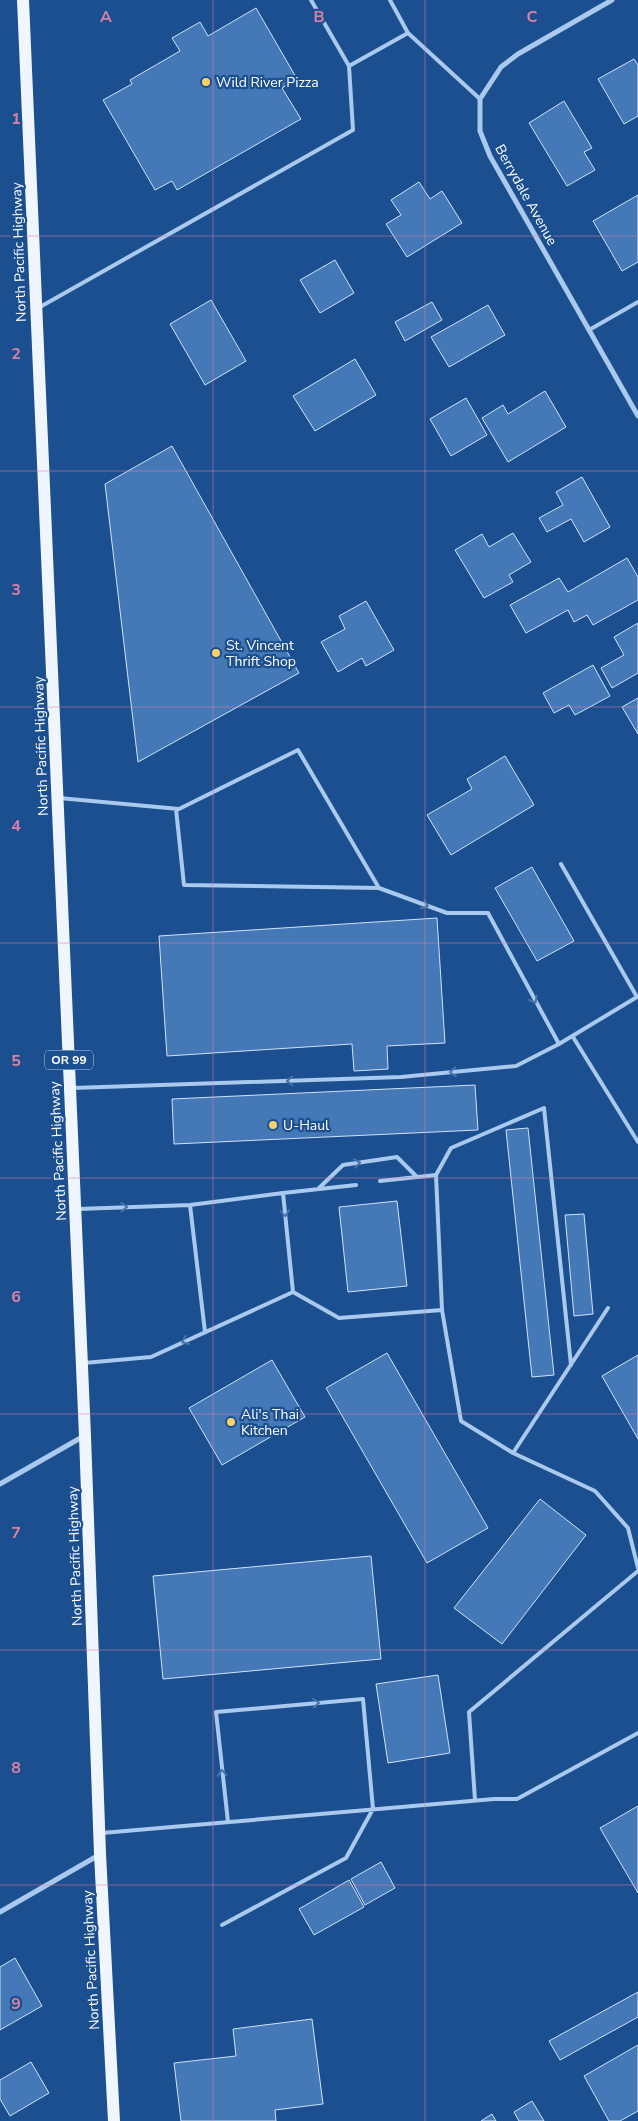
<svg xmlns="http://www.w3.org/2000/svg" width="638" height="2121" font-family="'Nunito Sans',sans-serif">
	<rect width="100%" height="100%" fill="#1b4f8f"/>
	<path fill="#4478b7" stroke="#cfe3fa" d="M 256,8 L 297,79 L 282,88 L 301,119 L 177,190 L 172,181 L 155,190 L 103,100 L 132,84 L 130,80 L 180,51 L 172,38 L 200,22 L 208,36 Z
		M 634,59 L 638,65 L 638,116 L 624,124 L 598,79 Z
		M 564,101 L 592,148 L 584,152 L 595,170 L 567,186 L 529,123 Z
		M 419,182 L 430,199 L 442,191 L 462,223 L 407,257 L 386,224 L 401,215 L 391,200 Z
		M 638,195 L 638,262 L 622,271 L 593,221 Z
		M 335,260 L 354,293 L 320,313 L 300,280 Z
		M 211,300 L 246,361 L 205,385 L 170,324 Z
		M 432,302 L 442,320 L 405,341 L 395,322 Z
		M 488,305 L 505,335 L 449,367 L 431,337 Z
		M 355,359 L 376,395 L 315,431 L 293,396 Z
		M 545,391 L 566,427 L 508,462 L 482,418 L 503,405 L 508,414 Z
		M 466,398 L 487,435 L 451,456 L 430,419 Z
		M 172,446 L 299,673 L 138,762 L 105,484 Z
		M 582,477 L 610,527 L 584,542 L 571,519 L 547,532 L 539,518 L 563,505 L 556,492 Z
		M 513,533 L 531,562 L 509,575 L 513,582 L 484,598 L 455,550 L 482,534 L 489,547 Z
		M 627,558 L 638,577 L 638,600 L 593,625 L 587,615 L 574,622 L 568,610 L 526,633 L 510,605 L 559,578 L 568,592 Z
		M 366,601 L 394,650 L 366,666 L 362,658 L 338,672 L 321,642 L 345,629 L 339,616 Z
		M 638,623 L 638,673 L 612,688 L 601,668 L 624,655 L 614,637 Z
		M 593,665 L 610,696 L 575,715 L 569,705 L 554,713 L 543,693 Z
		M 638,698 L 638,734 L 622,707 Z
		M 505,756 L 534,805 L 451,855 L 427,815 L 472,789 L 467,779 Z
		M 532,867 L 574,941 L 537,961 L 495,888 Z
		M 437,918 L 445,1043 L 387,1046 L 388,1069 L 354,1071 L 352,1044 L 167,1056 L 159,936 Z
		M 475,1085 L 478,1130 L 174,1144 L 172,1099 Z
		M 528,1128 L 554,1375 L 532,1377 L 506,1130 Z
		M 397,1201 L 407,1286 L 348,1292 L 339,1207 Z
		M 584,1214 L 593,1314 L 574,1316 L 565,1215 Z
		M 387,1353 L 488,1528 L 427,1563 L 326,1388 Z
		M 638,1355 L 638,1439 L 602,1376 Z
		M 272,1360 L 305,1417 L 222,1465 L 189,1408 Z
		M 540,1499 L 586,1535 L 502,1644 L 454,1608 Z
		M 371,1556 L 381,1659 L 163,1679 L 153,1576 Z
		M 438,1675 L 450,1753 L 388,1763 L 376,1684 Z
		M 638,1806 L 638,1893 L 600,1828 Z
		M 381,1862 L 395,1888 L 365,1905 L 351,1879 Z
		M 349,1880 L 364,1907 L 314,1935 L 299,1909 Z
		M 15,1958 L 42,2006 L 0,2030 L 0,1967 Z
		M 638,1992 L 638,2017 L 560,2060 L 549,2041 Z
		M 312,2019 L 323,2104 L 275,2110 L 276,2121 L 181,2121 L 174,2063 L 236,2056 L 233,2029 Z
		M 638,2045 L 638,2111 L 620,2121 L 609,2121 L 584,2076 Z
		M 31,2062 L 49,2093 L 10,2116 L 0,2099 L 0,2080 Z
		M 532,2101 L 544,2121 L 519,2121 L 514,2112 Z
		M 492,2114 L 496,2121 L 481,2121 Z"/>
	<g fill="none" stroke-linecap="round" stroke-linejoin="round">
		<path stroke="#a9c9ee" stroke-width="4" d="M 408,33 L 480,99
			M 349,66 L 408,33 L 390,0
			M 40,307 L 353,130 L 349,66 L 311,0
			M 589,330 L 638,302
			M 59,798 L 179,809 L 298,750 L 379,888
			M 573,1037 L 638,1142
			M 559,1044 L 637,997 L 561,864
			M 73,1088 L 401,1077 L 516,1066 L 559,1044 L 488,913 L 447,913 L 379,888 L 184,885 L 176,809
			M 380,1181 L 436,1175
			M 318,1189 L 343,1165 L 397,1157 L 417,1177
			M 283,1193 L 356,1185
			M 190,1205 L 205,1332
			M 78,1209 L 190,1205 L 283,1193 L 293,1292 L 151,1357 L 84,1363
			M 293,1292 L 339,1318 L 442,1310 L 436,1175 L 451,1148 L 544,1108 L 571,1365
			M 442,1310 L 461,1421 L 513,1453 L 608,1308
			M 513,1453 L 595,1491 L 628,1528 L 638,1568
			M 475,1800 L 469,1712 L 638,1571
			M 102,1833 L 494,1799 L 517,1799 L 638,1733
			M 222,1925 L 346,1858 L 373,1809 L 363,1699 L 216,1712 L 228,1822"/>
		<path stroke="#a9c9ee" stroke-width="5" d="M 612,0 L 518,54 L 501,67 L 480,99 L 480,131 L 490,156 L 638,416
			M 0,1484 L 84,1436
			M 0,1912 L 99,1855"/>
		<path stroke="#f0f6ff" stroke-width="12" d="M 23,0 L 85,1436 L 100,1854 L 114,2121"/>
	</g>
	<defs><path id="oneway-chevron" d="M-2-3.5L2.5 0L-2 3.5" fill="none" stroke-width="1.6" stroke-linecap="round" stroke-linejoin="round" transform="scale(1.25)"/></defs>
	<g stroke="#4674ac">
		<use href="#oneway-chevron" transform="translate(425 905) rotate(20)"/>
		<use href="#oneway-chevron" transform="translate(534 1000) rotate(62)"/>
		<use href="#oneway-chevron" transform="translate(453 1072) rotate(175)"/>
		<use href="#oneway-chevron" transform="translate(290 1081) rotate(178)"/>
		<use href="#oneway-chevron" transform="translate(357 1163) rotate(-9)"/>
		<use href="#oneway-chevron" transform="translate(124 1207) rotate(-2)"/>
		<use href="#oneway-chevron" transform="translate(285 1213) rotate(85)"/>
		<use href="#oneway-chevron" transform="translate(185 1341) rotate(155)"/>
		<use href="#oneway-chevron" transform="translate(316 1703) rotate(-5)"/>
		<use href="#oneway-chevron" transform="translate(222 1773) rotate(-96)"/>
	</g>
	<path fill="none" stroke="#dd80a5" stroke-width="1" stroke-opacity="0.55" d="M 213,0 L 213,2121M 425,0 L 425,2121M 0,236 L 638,236M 0,471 L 638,471M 0,707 L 638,707M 0,943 L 638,943M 0,1178 L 638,1178M 0,1414 L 638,1414M 0,1650 L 638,1650M 0,1885 L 638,1885"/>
	<g fill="#ffd166" stroke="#1b4f8f" stroke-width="2">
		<circle cx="206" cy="82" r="5"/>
		<circle cx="216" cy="653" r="5"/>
		<circle cx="273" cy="1125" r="5"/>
		<circle cx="231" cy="1422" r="5"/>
	</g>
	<g text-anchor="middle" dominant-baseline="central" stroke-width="4.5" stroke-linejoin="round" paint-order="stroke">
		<rect fill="#1b4f8f" stroke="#bbcadd" stroke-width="1" x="45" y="1050.5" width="48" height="19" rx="4"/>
		<g font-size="12" font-weight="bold" fill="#fff">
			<text x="69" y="1060">OR 99</text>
		</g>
		<g font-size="14" fill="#fff" stroke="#1b4f8f" text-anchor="start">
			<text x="216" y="82">Wild River Pizza</text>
			<text x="226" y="645">St. Vincent<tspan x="226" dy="16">Thrift Shop</tspan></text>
			<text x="283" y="1125">U-Haul</text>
			<text x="241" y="1414">Ali's Thai<tspan x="241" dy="16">Kitchen</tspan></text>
		</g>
		<g font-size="14" fill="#fff" stroke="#1b4f8f">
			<text transform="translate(526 195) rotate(61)">Berrydale Avenue</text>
			<text transform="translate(19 252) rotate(-92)">North Pacific Highway</text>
			<text transform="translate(41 746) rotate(-92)">North Pacific Highway</text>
			<text transform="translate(58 1151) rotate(-93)">North Pacific Highway</text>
			<text transform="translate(75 1556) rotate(-92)">North Pacific Highway</text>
			<text transform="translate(91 1960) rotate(-93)">North Pacific Highway</text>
		</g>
	</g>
	<g font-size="16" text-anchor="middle" font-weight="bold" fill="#dd80a5" stroke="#1b4f8f" stroke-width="4.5" stroke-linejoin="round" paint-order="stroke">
		<text x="106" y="22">A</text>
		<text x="319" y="22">B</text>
		<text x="532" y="22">C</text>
		<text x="16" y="124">1</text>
		<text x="16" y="359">2</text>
		<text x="16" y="595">3</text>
		<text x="16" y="831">4</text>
		<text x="16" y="1066">5</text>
		<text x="16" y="1302">6</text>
		<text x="16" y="1538">7</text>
		<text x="16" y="1773">8</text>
		<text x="16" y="2009">9</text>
	</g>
</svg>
